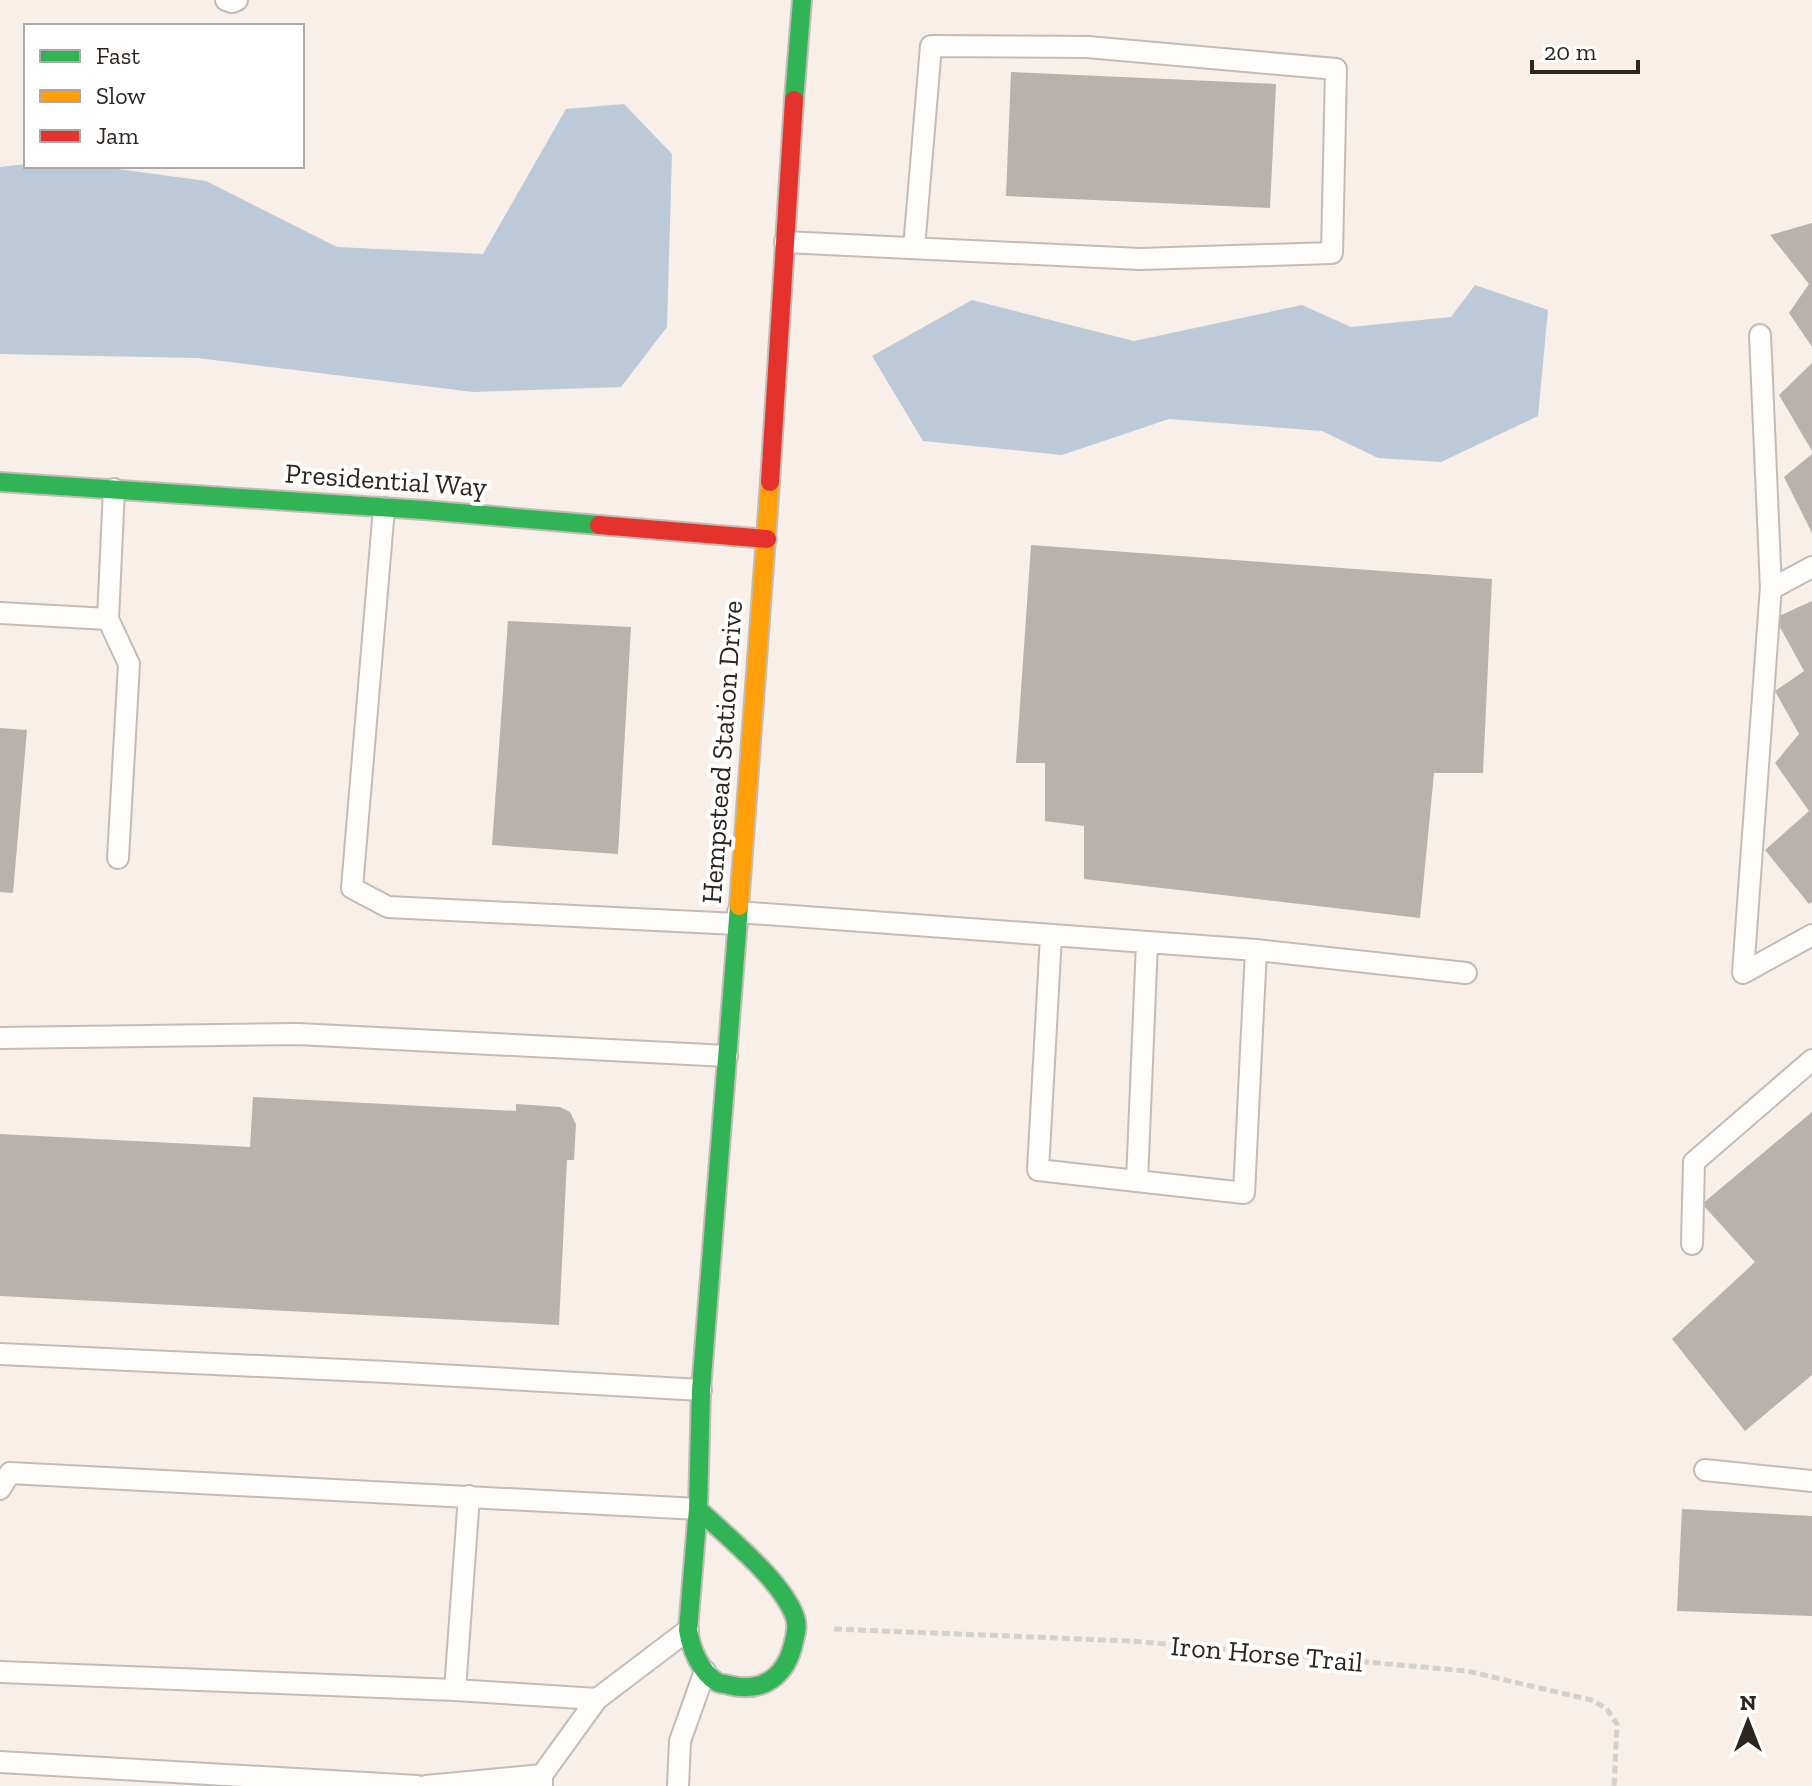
<svg xmlns="http://www.w3.org/2000/svg" width="1812" height="1786" font-family="'Zilla Slab',serif">
	<rect width="100%" height="100%" fill="#f7efe8"/>
	<path fill="#bcc9d8" d="M 624,104 L 672,154 L 667,327 L 621,387 L 473,392 L 198,358 L 0,354 L 0,167 L 26,164 L 26,166 L 96,166 L 206,181 L 337,247 L 483,254 L 566,109 Z
		M 1475,285 L 1548,310 L 1538,416 L 1441,462 L 1378,458 L 1322,431 L 1169,419 L 1062,455 L 923,441 L 872,356 L 972,300 L 1134,341 L 1302,305 L 1351,327 L 1451,317 Z"/>
	<path fill="#b8b2ac" d="M 1011,72 L 1276,84 L 1270,208 L 1006,196 Z
		M 1812,223 L 1812,347 L 1789,313 L 1809,284 L 1770,235 Z
		M 1812,363 L 1812,451 L 1779,395 Z
		M 1812,454 L 1812,533 L 1784,477 Z
		M 1031,545 L 1492,579 L 1483,773 L 1434,773 L 1420,918 L 1084,879 L 1084,826 L 1045,821 L 1045,763 L 1016,763 Z
		M 1812,601 L 1812,902 L 1809,904 L 1765,850 L 1809,811 L 1775,763 L 1799,734 L 1775,691 L 1804,671 L 1775,618 Z
		M 508,621 L 631,627 L 618,854 L 492,845 Z
		M 0,728 L 27,730 L 13,893 L 0,892 Z
		M 253,1097 L 516,1111 L 516,1104 L 560,1107 L 570,1112 L 576,1124 L 574,1160 L 567,1160 L 559,1325 L 0,1296 L 0,1134 L 250,1147 Z
		M 1812,1112 L 1812,1375 L 1745,1431 L 1672,1339 L 1755,1262 L 1702,1204 Z
		M 1682,1509 L 1812,1516 L 1812,1616 L 1677,1611 Z"/>
	<g fill="none" stroke-linecap="round" stroke-linejoin="round">
		<g stroke="#c3bcb6" stroke-width="24">
			<path id="lane" d="M 226,0 L 232,2 L 237,0
				M 785,242 L 1140,259 L 1332,253 L 1336,69 L 1087,47 L 931,46 L 914,248
				M 1760,335 L 1771,589 L 1812,567
				M 384,508 L 352,888 L 388,907 L 737,924
				M 1771,586 L 1743,973 L 1812,935
				M 0,613 L 108,619 L 114,489
				M 108,619 L 129,664 L 118,858
				M 738,912 L 1256,950 L 1244,1193 L 1038,1170 L 1051,936
				M 1256,950 L 1466,973
				M 0,1038 L 298,1034 L 727,1056
				M 1137,1181 L 1147,943
				M 1692,1244 L 1694,1162 L 1812,1060
				M 0,1354 L 387,1372 L 701,1390
				M 1705,1470 L 1812,1481
				M 0,1489 L 10,1473 L 698,1509
				M 0,1672 L 455,1690 L 597,1699
				M 455,1690 L 469,1496
				M 0,1762 L 417,1786
				M 426,1786 L 542,1775
				M 542,1786 L 542,1775 L 597,1699 L 688,1630
				M 678,1786 L 680,1741 L 705,1671"/>
		</g>
		<g stroke="#c3bcb6" stroke-width="22">
			<path id="fast" d="M 794,100 L 802,0
				M 0,482 L 424,510 L 599,525
				M 698,1509 C 727,1537 782,1580 795,1617 C 798,1625 796,1633 794,1641 C 787,1675 764,1694 729,1685 C 725,1684 720,1684 717,1682 C 700,1672 691,1648 688,1630 L 698,1509 L 701,1390 L 739,906"/>
		</g>
		<g stroke="#c3bcb6" stroke-width="22">
			<path id="slow" d="M 739,906 L 770,482"/>
		</g>
		<g stroke="#c3bcb6" stroke-width="22">
			<path id="jam" d="M 770,482 L 794,100
				M 599,525 L 767,539"/>
		</g>
		<path stroke="#d3d1ce" stroke-width="5" stroke-dasharray="8 4" stroke-linecap="butt" d="M 834,1629 L 1131,1641 L 1467,1671 L 1591,1700 L 1606,1708 L 1617,1724 L 1614,1786"/>
		<use href="#lane" stroke="#fefdfc" stroke-width="20"/>
		<use href="#fast" stroke="#30b455" stroke-width="18"/>
		<use href="#slow" stroke="#ff9f0a" stroke-width="18"/>
		<use href="#jam" stroke="#e5322d" stroke-width="18"/>
	</g>
	<g text-anchor="middle" dominant-baseline="central" stroke-width="8" stroke-linejoin="round" paint-order="stroke">
		<g font-size="28" fill="#2d2620" stroke="#fff">
			<text transform="translate(386 480) rotate(4)">Presidential Way</text>
			<text transform="translate(722 752) rotate(-86)">Hempstead Station Drive</text>
			<text transform="translate(1267 1654) rotate(5)">Iron Horse Trail</text>
		</g>
	</g>
	<rect x="24" y="24" width="280" height="144" fill="#ffffff" stroke="#aba8a6" stroke-width="2"/>
	<rect x="40" y="50" width="40" height="12" fill="#30b455" stroke="#aba8a6" stroke-width="2"/>
	<text x="96" y="64" font-size="24" fill="#2d2620">Fast</text>
	<rect x="40" y="90" width="40" height="12" fill="#ff9f0a" stroke="#aba8a6" stroke-width="2"/>
	<text x="96" y="104" font-size="24" fill="#2d2620">Slow</text>
	<rect x="40" y="130" width="40" height="12" fill="#e5322d" stroke="#aba8a6" stroke-width="2"/>
	<text x="96" y="144" font-size="24" fill="#2d2620">Jam</text>
	<g transform="translate(1748 1722)" stroke="#ffffff" stroke-width="6" paint-order="stroke">
	<path d="M0-6L14 30L0 20L-14 30Z" fill="#2d2620"/>
	<text y="-12" font-size="22" font-weight="bold" text-anchor="middle" fill="#2d2620">N</text>
	</g>
	<path d="M1532 60v12h106v-12" fill="none" stroke="#2d2620" stroke-width="4"/>
	<text x="1544" y="60" font-size="24" fill="#2d2620" stroke="#ffffff" stroke-width="6" paint-order="stroke">20 m</text>
</svg>
